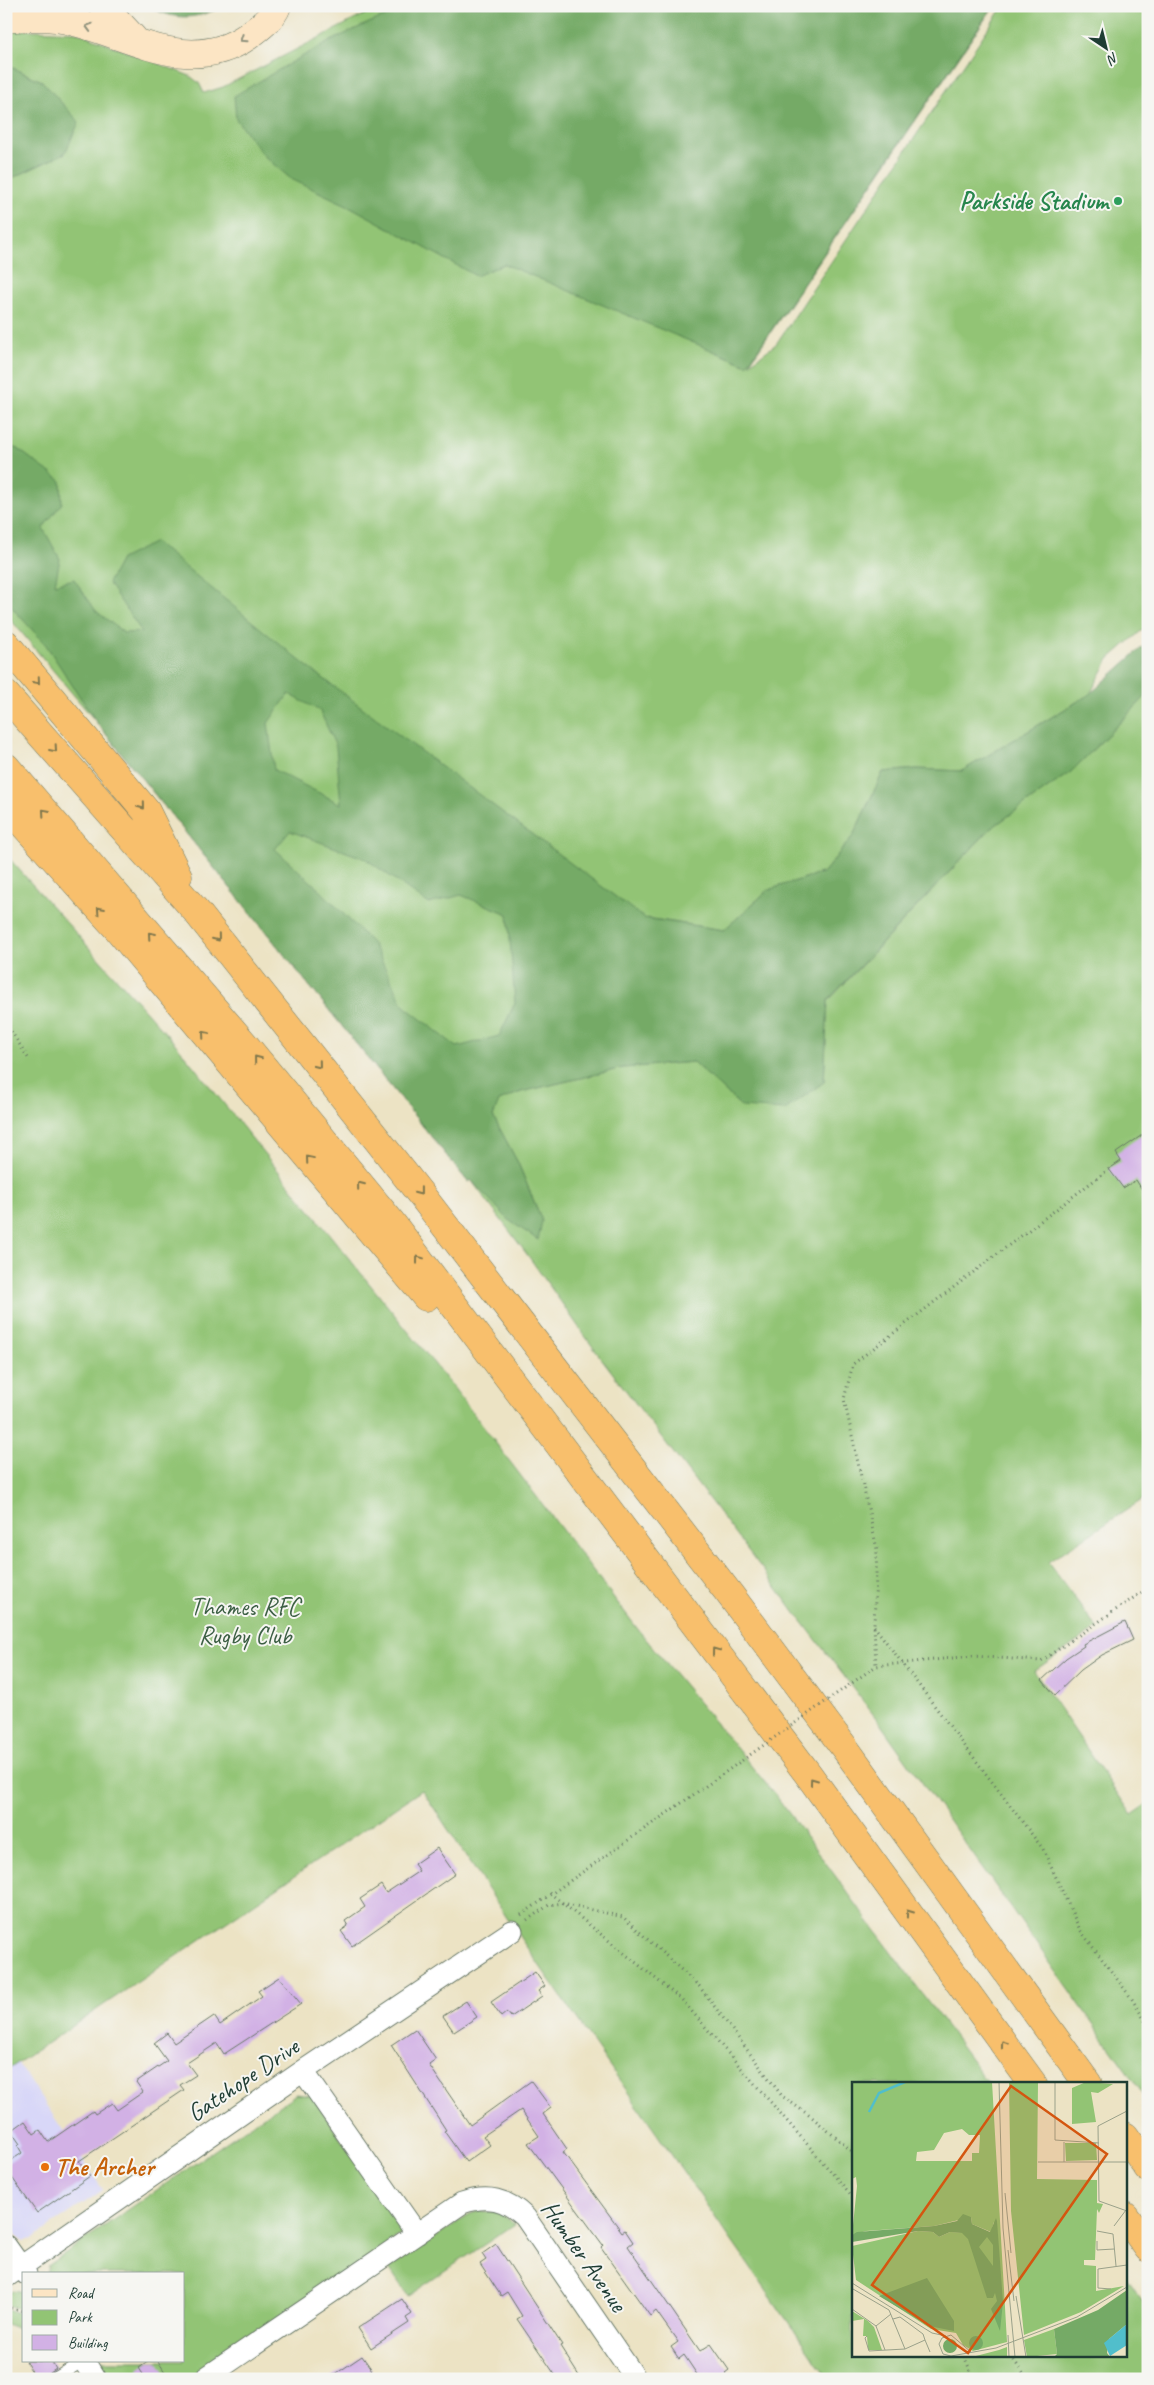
<svg xmlns="http://www.w3.org/2000/svg" width="1154" height="2385" font-family="Caveat,sans-serif">
	<rect width="100%" height="100%" fill="#f6f6f2"/>
	<filter id="ink" filterUnits="userSpaceOnUse"><feTurbulence type="fractalNoise" baseFrequency=".02" numOctaves="2"/><feDisplacementMap in="SourceGraphic" scale="10" xChannelSelector="R" yChannelSelector="G"/><feConvolveMatrix kernelMatrix="1 2 1 2 8 2 1 2 1" color-interpolation-filters="sRGB"/></filter>
	<filter id="wash" filterUnits="userSpaceOnUse"><feTurbulence type="fractalNoise" baseFrequency=".0096" numOctaves="4" result="noise"/><feDisplacementMap in="SourceGraphic" scale="20" xChannelSelector="R" yChannelSelector="G"/><feGaussianBlur stdDeviation="1.12" result="paint"/><feColorMatrix in="noise" values="0 0 0 0 0 0 0 0 0 0 0 0 0 0 0 0 0 1.4 0 .05"/><feComposite in="paint" operator="in"/></filter>
	<g filter="url(#wash)">
		<rect width="100%" height="100%" fill="#ece3c4"/>
		<path fill="#d8d7f8" d="M 18,2063 L 103,2190 L 32,2239 L 24,2241 L 18,2238 L 6,2221 L 6,2071 Z"/>
		<path fill="#92c474" stroke="#588054" d="M 381,6 L 994,6 L 749,364 L 776,344 L 1003,6 L 1148,6 L 1148,625 L 1109,659 L 1090,694 L 962,771 L 917,769 L 883,772 L 853,836 L 824,872 L 768,890 L 724,930 L 647,918 L 460,1104 L 541,1218 L 518,1163 L 493,1116 L 499,1101 L 521,1092 L 623,1068 L 693,1062 L 742,1107 L 824,1082 L 828,1001 L 990,829 L 1072,771 L 1148,694 L 1148,1496 L 1048,1562 L 1097,1628 L 1034,1671 L 1132,1815 L 1148,1804 L 1148,2101 L 879,1722 L 595,1350 L 529,1257 L 471,1180 L 468,1182 L 97,723 L 6,614 L 6,181 L 65,153 L 42,81 L 6,65 L 6,29 L 77,32 L 190,76 L 199,83 L 204,93 L 223,87 Z
			M 6,855 L 178,1047 L 453,1387 L 640,1632 L 777,1797 L 989,2084 L 853,2084 L 853,2356 L 1125,2356 L 1125,2277 L 1148,2310 L 1148,2379 L 828,2379 L 523,1942 L 422,1790 L 6,2071 Z
			M 296,2094 L 312,2096 L 401,2229 L 400,2235 L 194,2379 L 111,2379 L 99,2361 L 184,2361 L 184,2274 L 46,2274 L 48,2265 Z
			M 478,2211 L 498,2212 L 515,2224 L 408,2296 L 389,2268 L 468,2215 Z
			M 13,2290 L 24,2292 L 24,2310 L 6,2305 L 6,2295 Z
			M 6,2310 L 24,2314 L 24,2331 L 6,2324 Z"/>
		<path fill="#75aa66" stroke="#4a744d" fill-rule="evenodd" d="M 148,6 L 223,6 C 197,20 174,21 148,6 Z
			M 415,6 L 993,6 L 747,365 L 504,264 L 476,276 L 349,206 L 291,179 L 264,156 L 236,119 L 234,96 C 291,63 351,25 415,6 Z
			M 6,65 L 42,81 L 79,122 L 65,153 L 6,181 Z
			M 6,445 L 18,449 L 61,481 L 62,503 L 43,528 L 60,559 L 55,584 L 74,579 L 96,611 L 124,633 L 142,632 L 108,583 L 121,559 L 155,542 L 304,664 L 644,918 L 724,930 L 768,890 L 824,872 L 853,836 L 883,772 L 917,769 L 962,771 L 1090,694 L 1148,642 L 1148,694 L 1072,771 L 990,829 L 828,1000 L 824,1082 L 785,1110 L 742,1107 L 693,1062 L 623,1068 L 521,1092 L 499,1101 L 493,1116 L 518,1163 L 542,1221 L 538,1240 L 510,1221 L 471,1180 L 468,1182 L 97,723 L 46,645 L 6,601 ZM 289,694 L 320,711 L 336,747 L 341,804 L 274,770 L 268,723 ZM 290,831 L 366,859 L 429,904 L 461,895 L 508,914 L 515,1003 L 499,1036 L 457,1047 L 404,1006 L 373,944 L 320,890 L 275,849 Z"/>
		<g id="blocks">
			<path fill="#d2b1e5" d="M 1148,1131 L 1148,1199 L 1136,1180 L 1123,1188 L 1109,1169 L 1121,1161 L 1116,1153 Z
				M 1125,1622 L 1133,1640 L 1102,1655 L 1081,1670 L 1055,1695 L 1042,1680 L 1066,1658 L 1084,1646 L 1083,1644 Z
				M 437,1848 L 455,1874 L 352,1946 L 341,1931 L 348,1926 L 345,1921 L 365,1907 L 360,1899 L 381,1885 L 386,1893 L 419,1871 L 414,1864 Z
				M 535,1972 L 545,1986 L 538,1991 L 542,1996 L 511,2017 L 507,2012 L 501,2017 L 491,2002 Z
				M 279,1977 L 301,2004 L 224,2054 L 217,2043 L 187,2063 L 196,2075 L 180,2085 L 184,2090 L 79,2161 L 90,2176 L 37,2213 L 6,2169 L 6,2164 L 22,2153 L 18,2146 L 20,2144 L 11,2131 L 25,2121 L 34,2134 L 40,2130 L 48,2142 L 93,2111 L 95,2114 L 112,2103 L 117,2110 L 143,2092 L 136,2082 L 167,2061 L 154,2043 L 167,2033 L 174,2043 L 214,2016 L 220,2025 L 262,1996 L 258,1991 Z
				M 466,2001 L 477,2017 L 454,2032 L 443,2016 Z
				M 415,2029 L 436,2060 L 429,2065 L 470,2125 L 531,2081 L 551,2108 L 543,2114 L 567,2149 L 563,2152 L 622,2232 L 625,2230 L 633,2242 L 628,2246 L 700,2351 L 711,2344 L 729,2370 L 725,2373 L 729,2379 L 700,2379 L 684,2355 L 679,2359 L 671,2347 L 678,2342 L 656,2311 L 650,2316 L 601,2247 L 603,2245 L 528,2143 L 539,2136 L 521,2110 L 483,2136 L 490,2145 L 466,2162 L 444,2131 L 446,2130 L 391,2045 Z
				M 496,2244 L 562,2345 L 560,2346 L 581,2379 L 558,2379 L 517,2319 L 522,2316 L 507,2292 L 501,2296 L 480,2264 L 486,2260 L 482,2254 Z
				M 402,2299 L 412,2314 L 406,2318 L 409,2323 L 371,2348 L 358,2328 Z
				M 362,2356 L 372,2370 L 360,2379 L 328,2379 Z
				M 25,2361 L 51,2361 L 56,2369 L 50,2373 L 47,2379 L 37,2379 Z
				M 149,2361 L 158,2361 L 165,2372 L 155,2379 L 146,2379 L 139,2368 Z"/>
		</g>
	</g>
	<g filter="url(#ink)">
		<use href="#blocks" fill-opacity="0" stroke="#677766" stroke-width="1"/>
		<g fill="none" stroke-linecap="round" stroke-linejoin="round">
			<g stroke="#677766" stroke-width="13">
				<path id="lane" d="M 54,2379 L 83,2361"/>
			</g>
			<g stroke="#677766" stroke-width="23">
				<path id="street" d="M 303,2071 L 417,2234
					M 6,2246 L 26,2274
					M 6,2277 L 303,2071 L 512,1931
					M 84,2361 L 95,2379
					M 204,2379 L 462,2203 C 488,2194 506,2199 525,2217 L 636,2379"/>
			</g>
			<g stroke="#677766" stroke-width="29">
				<path id="secondary" d="M 103,6 L 133,38
					M 6,19 C 23,17 39,16 56,18 C 121,28 185,80 248,36 C 258,29 273,18 277,6"/>
			</g>
			<g stroke="#677766" stroke-width="29">
				<path id="highway" d="M 6,644 L 146,811 L 178,876
					M 6,695 L 196,911 L 422,1196 L 731,1596 L 844,1747 L 1088,2084
					M 6,767 L 245,1045 L 391,1222 L 808,1774 L 1033,2084
					M 6,805 L 117,928 L 426,1297
					M 1125,2136 L 1148,2168
					M 1125,2216 L 1148,2248"/>
			</g>
			<path stroke="#677766" stroke-width="3" stroke-dasharray="1 4" stroke-linecap="butt" d="M 6,1023 L 28,1058
				M 1109,1169 L 853,1364 L 844,1399 L 877,1549 L 874,1625 L 876,1666 L 972,1656 L 1041,1661 L 1148,1588
				M 874,1626 L 1043,1849 L 1080,1930 L 1132,1999 L 1148,2026
				M 550,1893 L 682,2000 L 853,2197
				M 521,1915 L 693,1795
				M 527,1920 L 549,1905 L 563,1903 L 623,1917 L 699,1986 L 782,2096 L 813,2118 L 853,2152
				M 6,2307 L 24,2311
				M 964,2356 L 974,2379
				M 1011,2356 L 1027,2379"/>
			<use href="#lane" stroke="#fff" stroke-width="11"/>
			<use href="#street" stroke="#fff" stroke-width="21"/>
			<use href="#secondary" stroke="#fce5c4" stroke-width="28"/>
			<use href="#highway" stroke="#f8bf6c" stroke-width="28"/>
			<path stroke="#677766" stroke-width="3" stroke-dasharray="1 4" stroke-linecap="butt" d="M 693,1795 L 876,1666"/>
		</g>
		<defs><path id="oneway-chevron" d="M-2-3.5L2.5 0L-2 3.5" fill="none" stroke-width="1.6" stroke-linecap="round" stroke-linejoin="round" transform="scale(1.25)"/></defs>
		<g stroke="#8e917c">
			<use href="#oneway-chevron" transform="translate(89 27) rotate(-164)"/>
			<use href="#oneway-chevron" transform="translate(243 39) rotate(146)"/>
		</g>
		<g stroke="#81784d">
			<use href="#oneway-chevron" transform="translate(37 681) rotate(50)"/>
			<use href="#oneway-chevron" transform="translate(54 749) rotate(49)"/>
			<use href="#oneway-chevron" transform="translate(142 806) rotate(51)"/>
			<use href="#oneway-chevron" transform="translate(45 812) rotate(-131)"/>
			<use href="#oneway-chevron" transform="translate(100 910) rotate(-132)"/>
			<use href="#oneway-chevron" transform="translate(151 935) rotate(-131)"/>
			<use href="#oneway-chevron" transform="translate(217 938) rotate(51)"/>
			<use href="#oneway-chevron" transform="translate(205 1034) rotate(-130)"/>
			<use href="#oneway-chevron" transform="translate(257 1059) rotate(-129)"/>
			<use href="#oneway-chevron" transform="translate(318 1065) rotate(51)"/>
			<use href="#oneway-chevron" transform="translate(309 1159) rotate(-130)"/>
			<use href="#oneway-chevron" transform="translate(360 1185) rotate(-129)"/>
			<use href="#oneway-chevron" transform="translate(419 1192) rotate(52)"/>
			<use href="#oneway-chevron" transform="translate(419 1259) rotate(-127)"/>
			<use href="#oneway-chevron" transform="translate(715 1651) rotate(-127)"/>
			<use href="#oneway-chevron" transform="translate(813 1781) rotate(-126)"/>
			<use href="#oneway-chevron" transform="translate(909 1913) rotate(-126)"/>
			<use href="#oneway-chevron" transform="translate(1004 2044) rotate(-126)"/>
		</g>
	</g>
	<circle fill="#2e9e5b" stroke="#f6f6f2" stroke-width="2" cx="1118" cy="201" r="5"/>
	<circle fill="#e8710a" stroke="#f6f6f2" stroke-width="2" cx="45" cy="2167" r="5"/>
	<g text-anchor="middle" dominant-baseline="central" stroke-width="4" stroke-linejoin="round" paint-order="stroke">
		<g font-size="25" font-weight="bold" fill="#27864d" stroke="#f6f6f2" text-anchor="end">
			<text x="1108" y="201">Parkside Stadium</text>
		</g>
		<g font-size="25" fill="#3c5f44" stroke="#f6f6f2">
			<text x="245" y="1607">Thames RFC<tspan x="245" dy="29">Rugby Club</tspan></text>
		</g>
		<g font-size="25" fill="#1f3d34" stroke="#f6f6f2">
			<text transform="translate(243 2080) rotate(-34)">Gatehope Drive</text>
			<text transform="translate(584 2256) rotate(55)">Humber Avenue</text>
		</g>
		<g font-size="25" font-weight="bold" fill="#c56008" stroke="#f6f6f2" text-anchor="start">
			<text x="55" y="2167">The Archer</text>
		</g>
	</g>
	<g transform="translate(852 2082)">
		<rect width="275" height="275" fill="#ece3c4"/>
		<path d="M 0,0 L 140,0 L 155,260 L 121,269 L 111,263 L 104,251 L 79,247 L 4,198 L 0,164 L 66,149 L 81,150 L 87,155 L 98,150 L 142,152 L 142,140 L 139,150 L 120,142 L 119,135 L 82,144 L 14,149 L 0,153 L 5,104 L 4,95 L 0,97 ZM 110,47 L 117,53 L 128,53 L 127,71 L 120,71 L 120,79 L 64,79 L 65,70 L 82,68 L 92,51 ZM 157,0 L 186,0 L 185,97 L 245,98 L 245,121 L 251,122 L 247,131 L 245,127 L 243,178 L 232,178 L 232,183 L 244,184 L 244,209 L 272,204 L 229,230 L 172,253 L 159,129 ZM 234,0 L 261,2 L 246,11 L 239,10 L 244,40 L 220,42 L 220,6 ZM 213,61 L 244,61 L 245,78 L 214,79 ZM 0,229 L 16,239 L 22,245 L 30,268 L 16,268 L 15,254 L 11,254 L 12,237 L 0,239 ZM 202,247 L 205,272 L 175,275 L 172,258 ZM 155,265 L 155,275 L 120,275 L 147,268 Z" fill="#92c474" fill-rule="evenodd"/>
		<path d="M 111,132 L 119,135 L 120,142 L 138,150 L 144,136 L 145,139 L 151,220 L 148,249 L 139,227 L 145,219 L 143,211 L 141,216 L 135,216 L 116,157 L 110,151 L 98,150 L 87,155 L 81,150 L 66,149 L 0,160 L 0,153 L 5,150 L 82,144 L 105,139 ZM 135,155 L 141,163 L 141,184 L 127,165 ZM 75,196 L 102,239 L 102,249 L 77,244 L 27,214 ZM 275,208 L 275,242 L 257,257 L 255,271 L 258,275 L 202,275 L 205,272 L 202,247 L 246,228 ZM117 261a7 7 0 1 1 14 0a7 7 0 1 1-14 0ZM91 264a7 7 0 1 1 14 0a7 7 0 1 1-14 0Z" fill="#75aa66" fill-rule="evenodd"/>
		<path d="M 275,242 L 275,263 L 258,274 L 252,261 Z" fill="#51becb"/>
		<path fill="none" stroke="#51becb" stroke-width="2.5" d="M 17,30 L 27,11 L 53,0"/>
		<path fill="none" stroke="#9aa18a" stroke-width="1" d="M 147,0 L 151,146 L 163,275M 203,0 L 203,58 L 247,61M 275,29 L 246,44 L 247,119 L 275,129M 212,60 L 212,80M 186,80 L 275,80M 153,111 L 159,171M 262,144 L 274,128M 245,149 L 261,152 L 264,184M 245,159 L 245,168 L 262,167M 156,168 L 162,219M 0,201 L 80,251 L 94,254M 1,207 L 37,228 L 53,267M 259,207 L 246,206 L 246,187 L 275,183M 164,214 L 174,275M 0,227 L 24,244 L 33,268M 41,237 L 48,235 L 71,252 L 73,258M 24,244 L 39,232M 156,253 L 157,275M 15,254 L 13,256 L 17,269 L 53,267 L 73,258 L 78,270M 119,270 L 99,253 L 90,256 L 87,262 L 91,272 L 99,274 L 144,266 L 225,235 L 275,205"/>
		<path fill="#d45610" fill-opacity="0.15" stroke="#d45610" stroke-width="2.5" d="M 159,4 L 255,72 L 116,271 L 20,203 Z"/>
		<rect width="275" height="275" fill="none" stroke="#1f3d34" stroke-width="2.5"/>
	</g>
	<rect width="1154" height="2385" fill="none" stroke="#f6f6f2" stroke-width="25"/>
	<rect x="22" y="2272" width="162" height="90" fill="#f6f6f2" stroke="#a0aca6"/>
	<rect x="32" y="2289" width="25" height="8" fill="#fce5c4" stroke="#a0aca6"/>
	<text x="68" y="2298" font-size="15" fill="#1f3d34">Road</text>
	<rect x="32" y="2310" width="25" height="15" fill="#92c474" stroke="#a0aca6"/>
	<text x="68" y="2322" font-size="15" fill="#1f3d34">Park</text>
	<rect x="32" y="2335" width="25" height="15" fill="#d2b1e5" stroke="#a0aca6"/>
	<text x="68" y="2348" font-size="15" fill="#1f3d34">Building</text>
	<g transform="translate(1106 48) rotate(145)" stroke="#f6f6f2" stroke-width="4" paint-order="stroke">
	<path d="M0-4L9 19L0 12L-9 19Z" fill="#1f3d34"/>
	<text y="-8" font-size="14" font-weight="bold" text-anchor="middle" fill="#1f3d34">N</text>
	</g>
</svg>
